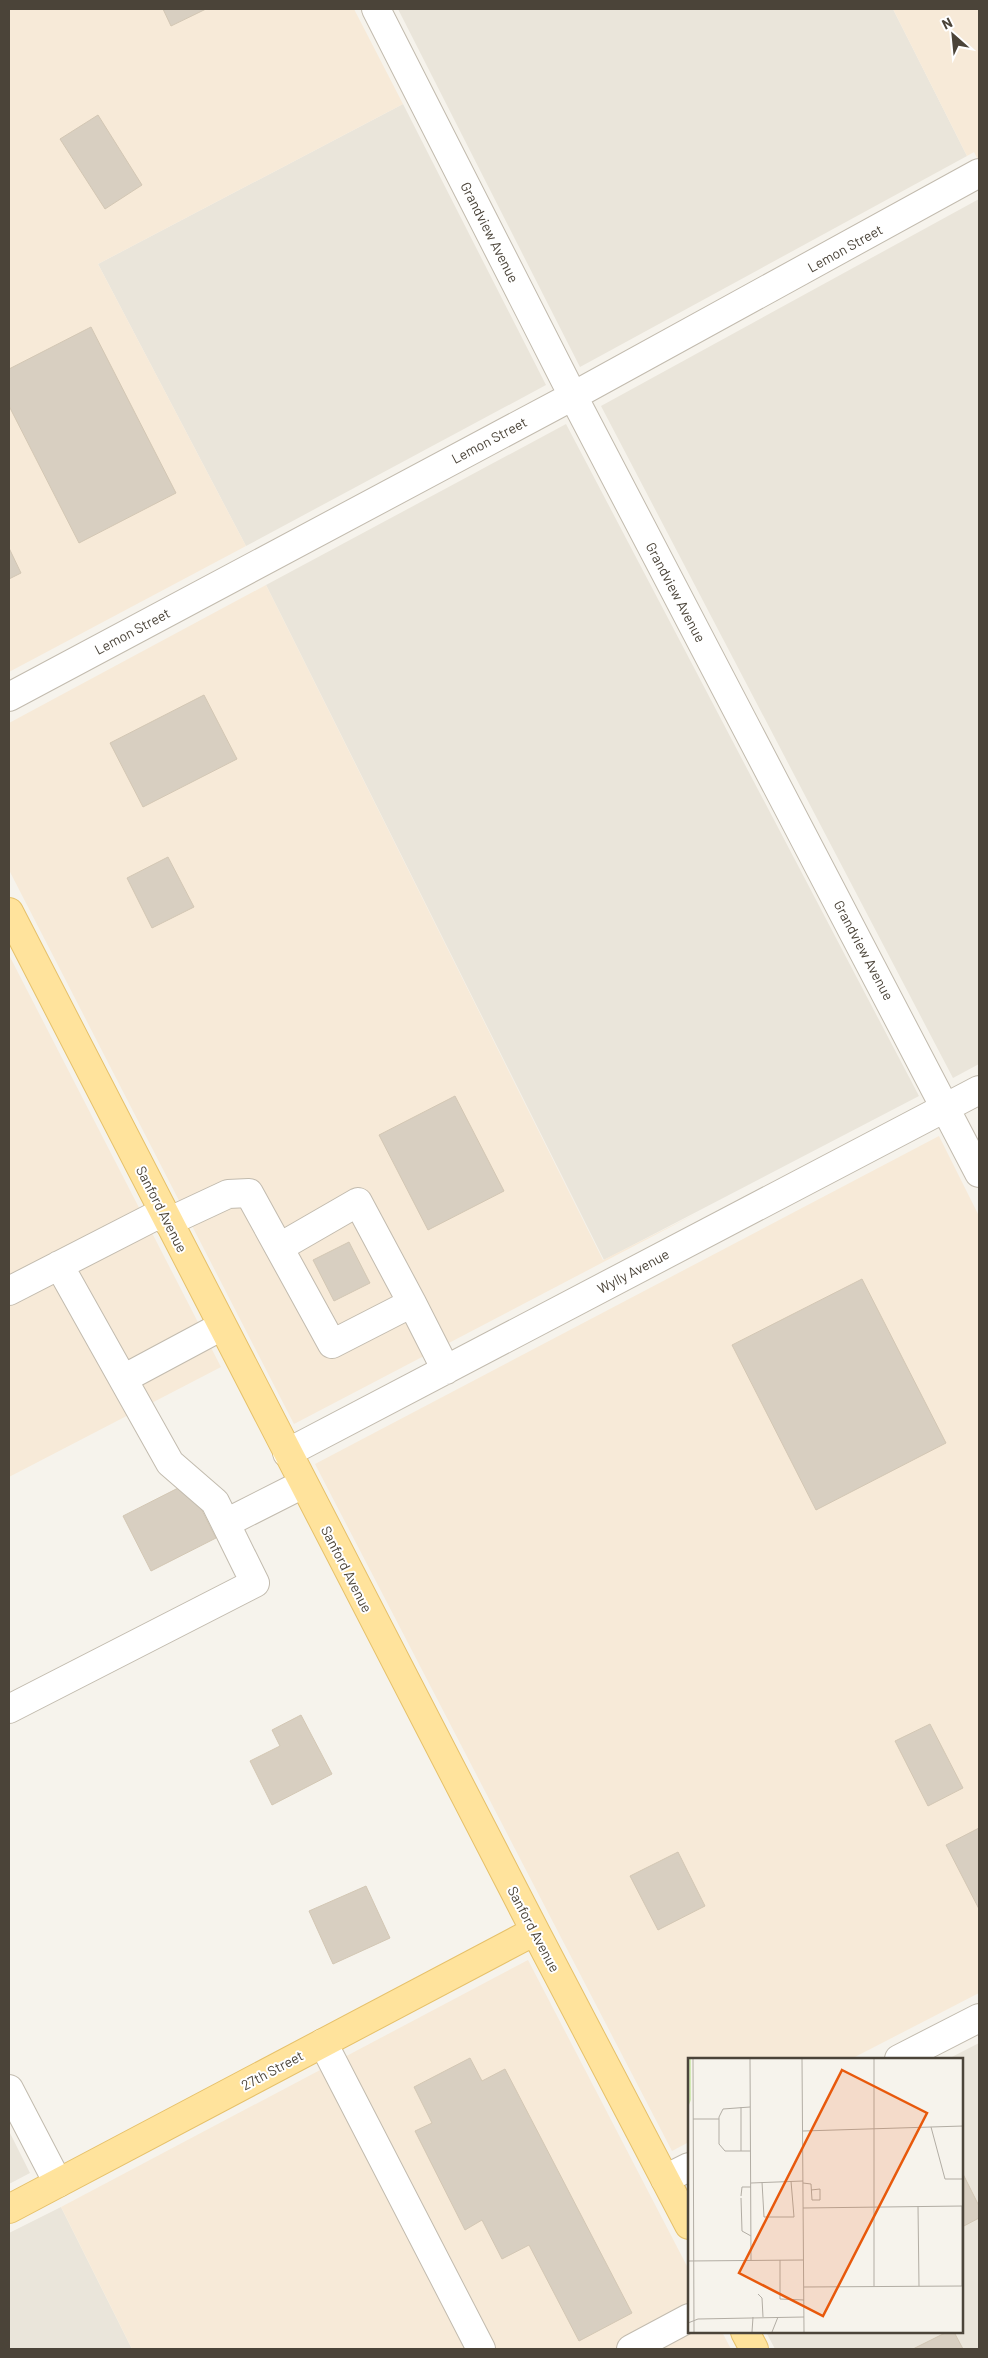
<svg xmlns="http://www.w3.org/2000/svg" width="988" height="2358" font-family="Barlow,sans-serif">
	<rect width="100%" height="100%" fill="#f6f3ec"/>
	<path fill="#eae5da" d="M 398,9 L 893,9 L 967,156 L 580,367 Z
		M 403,104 L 546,385 L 246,546 L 98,264 Z
		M 979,199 L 979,1064 L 953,1078 L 601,406 Z
		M 566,424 L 919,1096 L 604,1260 L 266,585 Z
		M 979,2043 L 979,2349 L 775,2349 L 766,2332 L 962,2332 L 962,2059 L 948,2059 Z
		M 9,2131 L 30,2173 L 9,2184 Z
		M 61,2207 L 132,2349 L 9,2349 L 9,2233 Z"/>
	<path fill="#f7ead8" d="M 9,9 L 354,9 L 403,104 L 98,264 L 246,546 L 9,672 Z
		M 893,9 L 979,9 L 979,162 L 974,152 L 967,156 Z
		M 266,585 L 603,1260 L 699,1212 L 294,1424 L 9,870 L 9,723 Z
		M 9,955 L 221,1367 L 9,1477 Z
		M 939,1136 L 979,1216 L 979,1993 L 851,2059 L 689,2059 L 689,2142 L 672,2151 L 315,1464 Z
		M 528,1960 L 689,2270 L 689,2332 L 722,2332 L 731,2349 L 132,2349 L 61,2207 Z"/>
	<path fill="#d8cfc1" stroke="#d3c7b4" d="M 163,9 L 206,9 L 171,26 Z
		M 98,115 L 142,185 L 105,209 L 60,139 Z
		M 91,327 L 176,493 L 79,543 L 9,406 L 9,369 Z
		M 9,548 L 21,573 L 9,579 Z
		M 204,695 L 237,759 L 143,807 L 110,743 Z
		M 168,857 L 194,907 L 152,928 L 127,878 Z
		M 455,1096 L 504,1191 L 428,1230 L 379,1135 Z
		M 349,1242 L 370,1283 L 334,1301 L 313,1260 Z
		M 862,1279 L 946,1443 L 816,1510 L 732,1345 Z
		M 188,1483 L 216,1538 L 151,1571 L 123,1516 Z
		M 301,1715 L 332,1774 L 272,1805 L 250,1761 L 280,1746 L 272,1730 Z
		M 930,1724 L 963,1788 L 928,1806 L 895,1741 Z
		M 979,1828 L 979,1909 L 946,1845 Z
		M 678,1852 L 705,1906 L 658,1930 L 630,1876 Z
		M 366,1886 L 390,1938 L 333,1964 L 309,1911 Z
		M 470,2058 L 482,2081 L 505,2069 L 632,2313 L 579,2341 L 529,2245 L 502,2259 L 482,2220 L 465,2230 L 415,2131 L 432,2123 L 414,2087 Z
		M 962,2172 L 979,2206 L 979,2218 L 962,2227 Z
		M 947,2332 L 954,2332 L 963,2349 L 913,2349 Z"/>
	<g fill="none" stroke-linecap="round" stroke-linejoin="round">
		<g stroke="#c2bbae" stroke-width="30">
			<path id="minor" d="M 376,9 L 573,396 L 979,1173
				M 9,697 L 573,396 L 979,173
				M 168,1222 L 228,1194 L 249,1193 L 332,1344 L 412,1303 L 358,1202 L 280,1247
				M 9,1291 L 163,1212
				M 412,1303 L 446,1370
				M 123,1379 L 222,1326
				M 287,1453 L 979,1090
				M 226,1523 L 303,1484
				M 9,1709 L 255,1583 L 215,1502 L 170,1463 L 59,1265
				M 323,2043 L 481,2349
				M 899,2059 L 979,2018
				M 9,2089 L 58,2183
				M 665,2179 L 689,2167
				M 631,2349 L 689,2318"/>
		</g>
		<g stroke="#e6c16a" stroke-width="30">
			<path id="major" d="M 9,912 L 535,1931 L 689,2225
				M 9,2209 L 535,1931
				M 745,2332 L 754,2349"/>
		</g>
		<use href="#minor" stroke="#fff" stroke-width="28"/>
		<use href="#major" stroke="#ffe39c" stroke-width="28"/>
	</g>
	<g text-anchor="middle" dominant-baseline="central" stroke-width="4" stroke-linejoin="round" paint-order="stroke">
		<g font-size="14" fill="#4b4439" stroke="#fff">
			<text transform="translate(490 232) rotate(63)">Grandview Avenue</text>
			<text transform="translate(845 248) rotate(-29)">Lemon Street</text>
			<text transform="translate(489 440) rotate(-28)">Lemon Street</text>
			<text transform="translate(676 592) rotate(62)">Grandview Avenue</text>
			<text transform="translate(132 631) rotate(-28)">Lemon Street</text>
			<text transform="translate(864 950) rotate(62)">Grandview Avenue</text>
			<text transform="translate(162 1209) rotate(63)">Sanford Avenue</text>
			<text transform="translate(633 1271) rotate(-28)">Wylly Avenue</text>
			<text transform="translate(347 1569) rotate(63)">Sanford Avenue</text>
			<text transform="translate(534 1929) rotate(62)">Sanford Avenue</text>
			<text transform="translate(272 2070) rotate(-28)">27th Street</text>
		</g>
	</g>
	<g transform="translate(688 2058)">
		<rect width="275" height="275" fill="#f6f3ec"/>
		<path d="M 0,1 L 3,1 L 3,42 L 0,49 Z" fill="#d2eab5"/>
		<path fill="none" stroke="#b2ada4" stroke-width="1" d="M 5,1 L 6,274M 62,1 L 63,202M 114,1 L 116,274M 186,1 L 186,228M 53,49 L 53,93M 62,49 L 35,51 L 31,59 L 31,86 L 37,93 L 63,93M 5,61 L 31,61M 243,69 L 257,121 L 275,121M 115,73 L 275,68M 74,124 L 76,159 L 106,159 L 103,123M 63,125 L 115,123M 115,125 L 123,126 L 124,142 L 132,142 L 132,131 L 123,132M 53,138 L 54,129 L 63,129M 53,140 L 54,173 L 63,178M 230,148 L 231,228M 274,148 L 274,228M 115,150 L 275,148M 92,202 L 92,241 L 116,242M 0,203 L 115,202M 116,229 L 275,228M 70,236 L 74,240 L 75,259M 0,265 L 10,261 L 116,259M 64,274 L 65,259M 84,274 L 90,259"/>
		<path fill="#e8590c" fill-opacity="0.15" stroke="#e8590c" stroke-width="2.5" d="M 154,12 L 239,55 L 135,258 L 51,215 Z"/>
		<rect width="275" height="275" fill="none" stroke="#4b4439" stroke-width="2.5"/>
	</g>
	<rect width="988" height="2358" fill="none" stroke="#4b4439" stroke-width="20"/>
	<g transform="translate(953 35) rotate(333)" stroke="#ffffff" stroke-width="4" paint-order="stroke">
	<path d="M0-4L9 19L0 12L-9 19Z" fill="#4b4439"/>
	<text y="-8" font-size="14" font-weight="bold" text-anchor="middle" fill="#4b4439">N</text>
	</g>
</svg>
